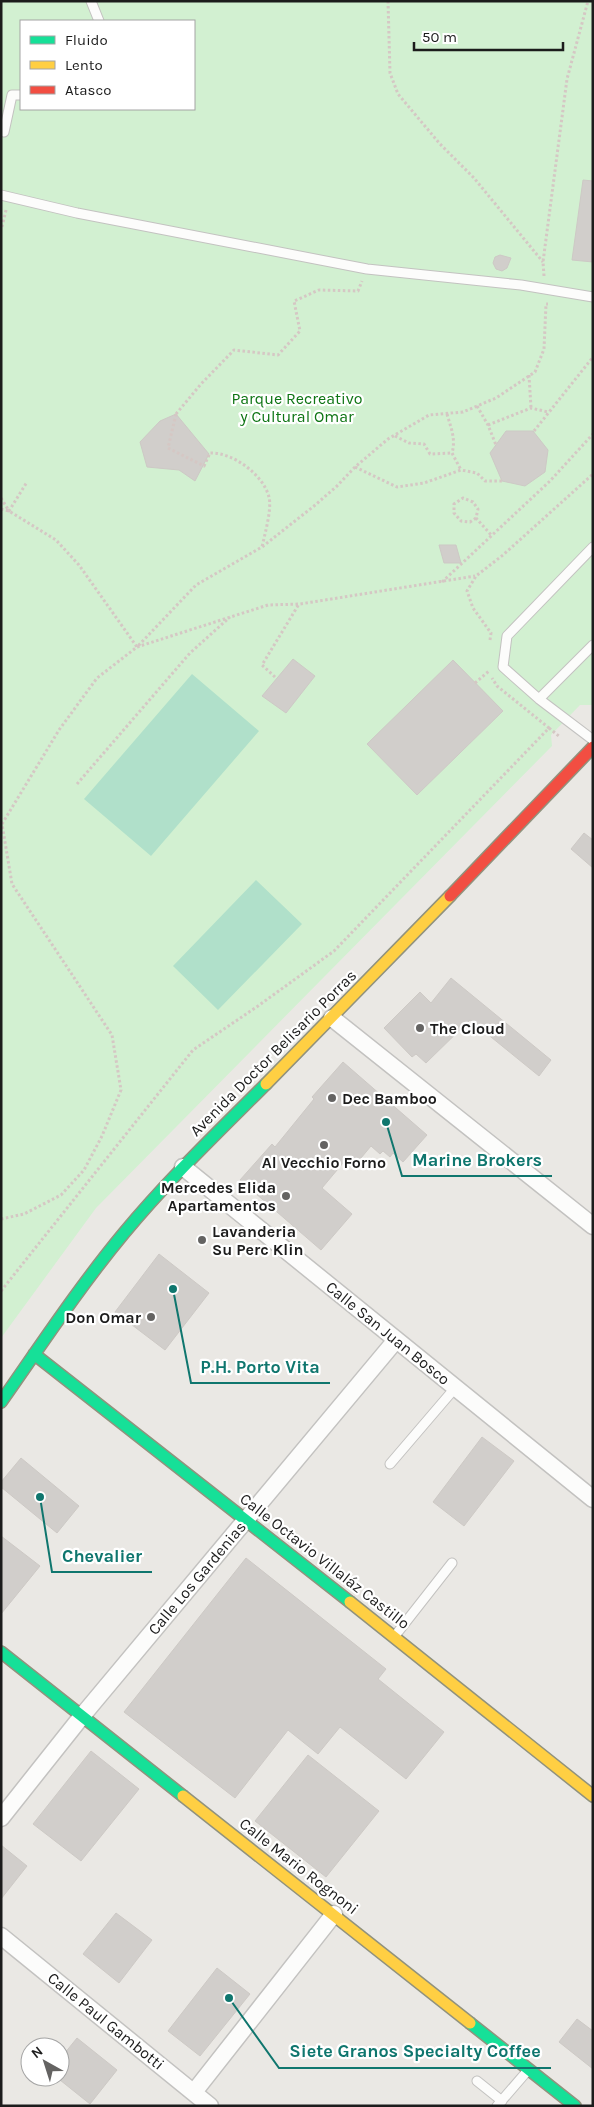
<svg xmlns="http://www.w3.org/2000/svg" width="594" height="2107" font-family="Karla,sans-serif">
	<rect width="100%" height="100%" fill="#eae8e4"/>
	<path fill="#d2f0d1" fill-rule="evenodd" d="M 1,1 L 593,1 L 593,705 L 580,705 L 551,735 L 552,746 L 96,1208 L 1,1338 ZM 21,21 L 194,21 L 194,109 L 21,109 Z"/>
	<path fill="#b0e0ca" d="M 192,674 L 259,731 L 151,856 L 84,799 Z
		M 256,880 L 302,924 L 218,1010 L 173,966 Z"/>
	<path fill="#d1cecb" stroke="#cdc9c5" d="M 583,180 L 593,181 L 593,262 L 572,260 Z
		M 500,255 L 511,258 L 507,268 L 502,271 L 496,269 L 493,263 L 495,257 Z
		M 176,414 L 209,454 L 195,481 L 179,470 L 147,467 L 140,442 L 160,421 Z
		M 506,431 L 533,431 L 548,450 L 545,472 L 525,486 L 502,481 L 490,453 Z
		M 439,545 L 456,545 L 461,563 L 444,563 Z
		M 293,659 L 315,676 L 286,713 L 262,696 Z
		M 453,660 L 503,711 L 417,795 L 367,744 Z
		M 584,833 L 593,840 L 593,868 L 571,849 Z
		M 451,978 L 551,1060 L 539,1076 L 470,1020 L 426,1063 L 416,1054 L 412,1057 L 384,1028 L 420,992 L 431,1003 Z
		M 343,1062 L 427,1135 L 403,1162 L 393,1153 L 390,1157 L 383,1151 L 380,1154 L 371,1146 L 356,1164 L 348,1157 L 322,1188 L 352,1214 L 321,1250 L 240,1180 L 272,1144 L 275,1147 L 314,1099 L 312,1097 Z
		M 159,1254 L 209,1293 L 165,1350 L 115,1312 Z
		M 482,1437 L 514,1461 L 464,1526 L 433,1502 Z
		M 21,1458 L 79,1506 L 57,1533 L 1,1487 L 1,1482 Z
		M 1,1536 L 40,1566 L 1,1614 Z
		M 246,1558 L 386,1669 L 378,1679 L 444,1732 L 406,1779 L 340,1727 L 318,1754 L 288,1730 L 235,1798 L 124,1712 Z
		M 91,1751 L 139,1789 L 81,1861 L 33,1824 Z
		M 308,1755 L 379,1811 L 326,1877 L 255,1821 Z
		M 1,1845 L 27,1866 L 1,1899 Z
		M 116,1913 L 152,1940 L 119,1983 L 83,1954 Z
		M 217,1968 L 250,1994 L 200,2056 L 168,2031 Z
		M 577,2019 L 593,2031 L 593,2069 L 559,2042 Z
		M 77,2038 L 117,2070 L 90,2104 L 60,2080 L 60,2059 Z"/>
	<g fill="none" stroke-linecap="round" stroke-linejoin="round">
		<g stroke="#c3c2c0" stroke-width="11">
			<path id="lane" d="M 91,1 L 99,21
				M 1,131 L 4,132 L 12,95 L 21,95
				M 1,195 L 77,213 L 367,269 L 521,285 L 593,297
				M 593,547 L 507,636 L 503,667 L 539,699 L 593,740
				M 539,699 L 593,645
				M 390,1464 L 455,1388
				M 394,1637 L 452,1563
				M 477,2081 L 502,2101
				M 497,2106 L 529,2069"/>
		</g>
		<g stroke="#c3c2c0" stroke-width="19">
			<path id="street" d="M 332,1018 L 593,1226
				M 183,1167 L 593,1499
				M 1,1818 L 82,1716 L 396,1340
				M 1,1936 L 210,2106
				M 194,2092 L 334,1914"/>
		</g>
		<g stroke="#91927d" stroke-width="14">
			<path id="fast" d="M 34,1354 L 350,1602
				M 1,1402 C 41,1345 80,1286 124,1233 C 168,1180 217,1133 266,1084
				M 1,1652 L 183,1796
				M 470,2023 L 575,2106"/>
		</g>
		<g stroke="#91927d" stroke-width="14">
			<path id="slow" d="M 266,1084 L 450,896
				M 350,1602 L 593,1796
				M 183,1796 L 470,2023"/>
		</g>
		<g stroke="#91927d" stroke-width="14">
			<path id="jam" d="M 450,896 L 593,747"/>
		</g>
		<path stroke="#d5c7c4" stroke-width="3" stroke-dasharray="2.5 2.5" stroke-linecap="butt" d="M 388,1 L 390,73 L 398,94 L 440,144 L 474,178 L 543,262
			M 2,227 L 6,210
			M 544,276 L 543,262 L 567,79 L 588,1
			M 529,375 L 531,408
			M 477,406 L 488,425 L 496,445
			M 176,414 L 201,384 L 234,350 L 278,355 L 300,331 L 294,301 L 319,290 L 358,291 L 362,281
			M 176,414 L 168,448 L 204,466 L 210,453 C 232,452 263,474 269,497 C 272,509 265,533 262,547
			M 447,414 C 451,428 456,439 452,453 L 461,470
			M 488,425 L 531,408 L 548,412
			M 534,431 L 593,357
			M 395,436 L 409,443 L 424,444 L 430,454 L 452,453
			M 355,467 L 397,487 L 424,483 L 461,470 L 477,473 L 485,481 L 502,481
			M 1,498 L 9,511 L 27,482
			M 1,509 L 9,511 L 56,540 L 79,565 L 137,647 L 196,585 L 262,547 L 314,506 L 337,486 L 355,467 L 388,439 L 429,415 L 463,412 L 496,398 L 535,372 L 544,349 L 546,304 L 548,304
			M 476,518 L 470,522 L 461,521 L 454,513 L 454,504 L 463,498 L 473,502 L 478,509 L 476,518 L 492,536
			M 442,582 L 550,481 L 593,434
			M 490,640 L 491,633 L 473,608 L 467,591 L 476,576 L 503,555 L 593,474
			M 275,677 L 262,665 L 299,604
			M 475,683 L 489,671
			M 549,728 L 560,737
			M 77,784 L 190,653 L 230,617
			M 1,1219 L 24,1214 L 61,1195 L 84,1170 L 102,1136 L 121,1090 L 112,1035 L 12,884 L 2,824 L 59,730 L 97,678 L 137,647 L 268,605 L 300,604 L 475,576
			M 1,1291 L 193,1050 L 258,1006 L 334,951 L 549,728 L 497,686 L 492,678"/>
		<use href="#lane" stroke="#fcfcfb" stroke-width="9"/>
		<use href="#street" stroke="#fcfcfb" stroke-width="16"/>
		<use href="#fast" stroke="#16e098" stroke-width="11"/>
		<use href="#slow" stroke="#ffcf43" stroke-width="11"/>
		<use href="#jam" stroke="#f24e42" stroke-width="11"/>
	</g>
	<g fill="#646362" stroke="#fff" stroke-width="2">
		<circle cx="420" cy="1028" r="5"/>
		<circle cx="332" cy="1098" r="5"/>
		<circle cx="324" cy="1145" r="5"/>
		<circle cx="286" cy="1196" r="5"/>
		<circle cx="202" cy="1240" r="5"/>
		<circle cx="151" cy="1317" r="5"/>
	</g>
	<g text-anchor="middle" dominant-baseline="central" stroke-width="4.5" stroke-linejoin="round" paint-order="stroke">
		<g font-size="16" fill="#0e7514" stroke="#fff">
			<text x="297" y="398">Parque Recreativo<tspan x="297" dy="18">y Cultural Omar</tspan></text>
		</g>
		<g font-size="16" font-weight="bold" fill="#1c1c1c" stroke="#fff" text-anchor="start">
			<text x="430" y="1028">The Cloud</text>
			<text x="342" y="1098">Dec Bamboo</text>
			<text x="324" y="1162" text-anchor="middle">Al Vecchio Forno</text>
			<text x="276" y="1187" text-anchor="end">Mercedes Elida<tspan x="276" dy="18">Apartamentos</tspan></text>
			<text x="212" y="1231">Lavanderia<tspan x="212" dy="18">Su Perc Klin</tspan></text>
			<text x="141" y="1317" text-anchor="end">Don Omar</text>
		</g>
		<g font-size="16" fill="#1c1c1c" stroke="#fff">
			<text transform="translate(273 1053) rotate(-45)">Avenida Doctor Belisario Porras</text>
			<text transform="translate(388 1333) rotate(39)">Calle San Juan Bosco</text>
			<text transform="translate(325 1561) rotate(38)">Calle Octavio Villaláz Castillo</text>
			<text transform="translate(197 1578) rotate(-50)">Calle Los Gardenias</text>
			<text transform="translate(299 1866) rotate(38)">Calle Mario Rognoni</text>
			<text transform="translate(106 2021) rotate(39)">Calle Paul Gambotti</text>
		</g>
	</g>
	<path fill="none" stroke="#0f766e" stroke-width="2" d="M386 1122L402 1176H552M173 1289L191 1383H330M40 1497L52 1572H152M229 1998L279 2068H551"/>
	<g fill="#0f766e" stroke="#fff" stroke-width="2">
		<circle cx="386" cy="1122" r="5"/>
		<circle cx="173" cy="1289" r="5"/>
		<circle cx="40" cy="1497" r="5"/>
		<circle cx="229" cy="1998" r="5"/>
	</g>
	<g font-size="18" text-anchor="middle" font-weight="bold" fill="#0f766e" stroke="#fff" stroke-width="4.5" stroke-linejoin="round" paint-order="stroke">
		<text x="477" y="1166">Marine Brokers</text>
		<text x="260" y="1373">P.H. Porto Vita</text>
		<text x="102" y="1562">Chevalier</text>
		<text x="415" y="2057">Siete Granos Specialty Coffee</text>
	</g>
	<rect width="594" height="2107" fill="none" stroke="#1c1c1c" stroke-width="5"/>
	<rect x="20" y="20" width="175" height="90" fill="#ffffff" stroke="#a4a4a4"/>
	<rect x="30" y="36" width="25" height="8" fill="#16e098" stroke="#a4a4a4"/>
	<text x="65" y="45" font-size="15" fill="#1c1c1c">Fluido</text>
	<rect x="30" y="61" width="25" height="8" fill="#ffcf43" stroke="#a4a4a4"/>
	<text x="65" y="70" font-size="15" fill="#1c1c1c">Lento</text>
	<rect x="30" y="86" width="25" height="8" fill="#f24e42" stroke="#a4a4a4"/>
	<text x="65" y="95" font-size="15" fill="#1c1c1c">Atasco</text>
	<g transform="translate(45 2062) rotate(321)"><circle r="24" fill="#ffffff" stroke="#a4a4a4"/>
	<path d="M0-4L9 19L0 12L-9 19Z" fill="#646362"/>
	<text y="-8" font-size="14" font-weight="bold" text-anchor="middle" fill="#1c1c1c">N</text>
	</g>
	<path d="M414 42v8h149v-8" fill="none" stroke="#1c1c1c" stroke-width="2.5"/>
	<text x="422" y="42" font-size="15" fill="#1c1c1c" stroke="#ffffff" stroke-width="4" paint-order="stroke">50 m</text>
</svg>
